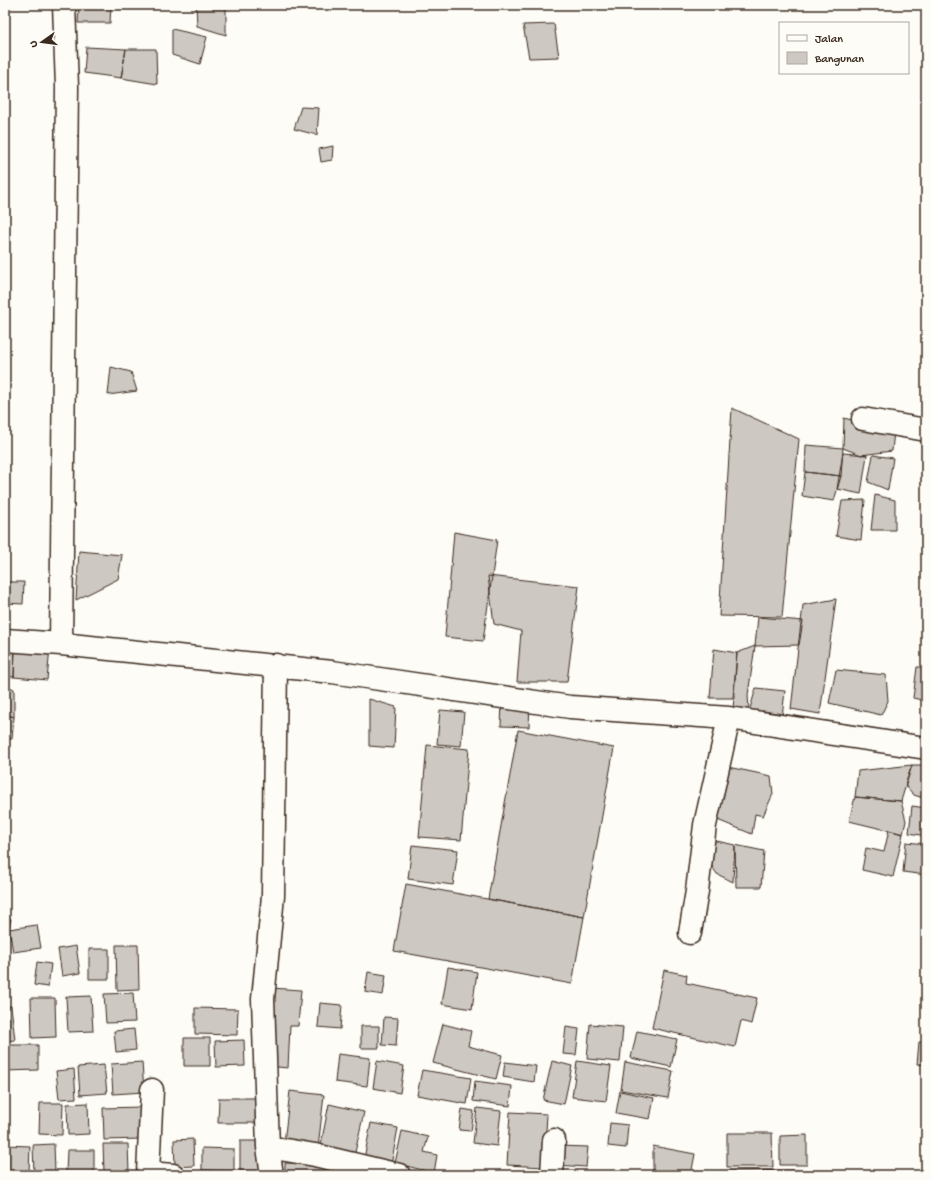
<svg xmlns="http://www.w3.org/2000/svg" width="931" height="1180" font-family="'Gochi Hand',sans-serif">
	<rect width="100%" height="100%" fill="#fdfcf7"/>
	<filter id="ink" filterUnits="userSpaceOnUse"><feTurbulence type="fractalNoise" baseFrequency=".025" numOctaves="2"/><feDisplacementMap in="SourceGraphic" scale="8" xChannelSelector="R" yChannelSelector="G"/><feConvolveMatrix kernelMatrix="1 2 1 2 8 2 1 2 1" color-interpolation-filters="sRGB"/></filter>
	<g filter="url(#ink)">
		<path fill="#cdc8c2" stroke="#3b2a1e" d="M 79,5 L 111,5 L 110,23 L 78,23 Z
			M 196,5 L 210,5 L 226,7 L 226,35 L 197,26 Z
			M 554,24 L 559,57 L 529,58 L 523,25 Z
			M 172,29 L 207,37 L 200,64 L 172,55 Z
			M 86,47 L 126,49 L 121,78 L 84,73 Z
			M 126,49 L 156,49 L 157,84 L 121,78 Z
			M 301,107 L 319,108 L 317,135 L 294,129 Z
			M 333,146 L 332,160 L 321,162 L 319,149 Z
			M 111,367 L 131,372 L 137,391 L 108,395 Z
			M 732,408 L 799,439 L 782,617 L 719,616 Z
			M 844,418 L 894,431 L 892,451 L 861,455 L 843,448 Z
			M 806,445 L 843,448 L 841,476 L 805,472 Z
			M 843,453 L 867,455 L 861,494 L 837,489 Z
			M 873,455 L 893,458 L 888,490 L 868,482 Z
			M 805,472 L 841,476 L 834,501 L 802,496 Z
			M 875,495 L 895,500 L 895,530 L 871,530 Z
			M 865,500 L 861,540 L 836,536 L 842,501 Z
			M 454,532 L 497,540 L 483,641 L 445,637 Z
			M 79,551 L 122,555 L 118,579 L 76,600 Z
			M 488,576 L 579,586 L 567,682 L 517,682 L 521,631 L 494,624 Z
			M 5,582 L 24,582 L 23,604 L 5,603 Z
			M 836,599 L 820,714 L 791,709 L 803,605 Z
			M 924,599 L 926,600 L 926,632 L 921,631 Z
			M 758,617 L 803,621 L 799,645 L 755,646 Z
			M 5,646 L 15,647 L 14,677 L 5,676 Z
			M 755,646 L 748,695 L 749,712 L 733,710 L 737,653 Z
			M 15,647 L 50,648 L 47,680 L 14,677 Z
			M 714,649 L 737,653 L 733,698 L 710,698 Z
			M 917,667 L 926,667 L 926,701 L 913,698 Z
			M 836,670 L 886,675 L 888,701 L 881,715 L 829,703 Z
			M 5,685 L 14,689 L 14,717 L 5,714 Z
			M 756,688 L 785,691 L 782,717 L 749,712 Z
			M 369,699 L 396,707 L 394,748 L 369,746 Z
			M 502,703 L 530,704 L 529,727 L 501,726 Z
			M 440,710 L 464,712 L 461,746 L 437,744 Z
			M 5,714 L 14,717 L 12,739 L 5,739 Z
			M 518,730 L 614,748 L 584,917 L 488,899 Z
			M 427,745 L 469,749 L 461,840 L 419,837 Z
			M 912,765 L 901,801 L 855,797 L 858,771 Z
			M 912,765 L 926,765 L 926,799 L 914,795 L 905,785 Z
			M 723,766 L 771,776 L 773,794 L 763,816 L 755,814 L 752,834 L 715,819 Z
			M 855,797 L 901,801 L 906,821 L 903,834 L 849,821 Z
			M 912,806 L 926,808 L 926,836 L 909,833 Z
			M 889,830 L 903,834 L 893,877 L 862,870 L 866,848 L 884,852 Z
			M 712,840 L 735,845 L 733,882 L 717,874 L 711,865 Z
			M 906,842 L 926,844 L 926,875 L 903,872 Z
			M 412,845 L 458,850 L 453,885 L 408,879 Z
			M 735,845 L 764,851 L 761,887 L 736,887 Z
			M 406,884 L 584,917 L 572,984 L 394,951 Z
			M 5,917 L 11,919 L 5,948 Z
			M 37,925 L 41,948 L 13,952 L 9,929 Z
			M 116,945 L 138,945 L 139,989 L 117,990 Z
			M 76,946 L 80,973 L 62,976 L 58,949 Z
			M 89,949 L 109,949 L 109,979 L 89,979 Z
			M 37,962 L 51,964 L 48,987 L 34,985 Z
			M 448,967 L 477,972 L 472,1009 L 442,1004 Z
			M 664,970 L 687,975 L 686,983 L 757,998 L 751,1024 L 741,1021 L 735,1047 L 652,1028 Z
			M 368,972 L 386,975 L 383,995 L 365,992 Z
			M 271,988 L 301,990 L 298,1026 L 290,1026 L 288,1068 L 267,1066 Z
			M 133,993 L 135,1022 L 106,1023 L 104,994 Z
			M 91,996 L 93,1031 L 68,1032 L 66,997 Z
			M 31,998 L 55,998 L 56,1037 L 32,1038 Z
			M 320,1003 L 342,1005 L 340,1029 L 318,1027 Z
			M 11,1006 L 15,1040 L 5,1041 L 5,1007 Z
			M 195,1008 L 238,1009 L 237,1035 L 195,1034 Z
			M 384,1017 L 398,1018 L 396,1046 L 382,1045 Z
			M 443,1024 L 471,1031 L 468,1046 L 502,1055 L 496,1079 L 433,1063 Z
			M 590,1024 L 623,1027 L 620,1062 L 587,1059 Z
			M 361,1026 L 379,1026 L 379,1048 L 361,1048 Z
			M 566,1027 L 579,1029 L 576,1055 L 563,1054 Z
			M 134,1029 L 136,1050 L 116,1052 L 114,1031 Z
			M 637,1031 L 677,1039 L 671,1067 L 631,1058 Z
			M 184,1038 L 210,1038 L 210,1066 L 184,1066 Z
			M 244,1040 L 245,1066 L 216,1067 L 215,1041 Z
			M 919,1042 L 926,1042 L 926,1065 L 917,1064 Z
			M 5,1045 L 38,1045 L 38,1070 L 5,1071 Z
			M 338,1054 L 370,1058 L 367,1086 L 335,1082 Z
			M 377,1061 L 404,1066 L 400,1093 L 373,1088 Z
			M 552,1061 L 572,1066 L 564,1104 L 543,1100 Z
			M 577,1061 L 611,1066 L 606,1101 L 572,1097 Z
			M 142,1062 L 144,1092 L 113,1094 L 111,1064 Z
			M 505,1062 L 536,1066 L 534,1082 L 503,1077 Z
			M 625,1062 L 673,1071 L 668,1098 L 621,1090 Z
			M 104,1065 L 107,1093 L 80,1095 L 78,1067 Z
			M 74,1069 L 76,1098 L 59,1099 L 56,1071 Z
			M 422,1070 L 471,1078 L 467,1104 L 417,1095 Z
			M 475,1081 L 512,1086 L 510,1106 L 473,1101 Z
			M 290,1091 L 324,1095 L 318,1148 L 284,1143 Z
			M 620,1091 L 654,1098 L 650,1119 L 616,1113 Z
			M 219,1098 L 256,1098 L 256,1123 L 218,1123 Z
			M 40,1103 L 63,1103 L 62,1135 L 39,1134 Z
			M 88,1103 L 89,1134 L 68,1135 L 67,1104 Z
			M 329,1104 L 364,1112 L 354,1157 L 320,1149 Z
			M 141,1107 L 142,1139 L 104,1140 L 103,1108 Z
			M 477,1108 L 501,1111 L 497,1146 L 473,1143 Z
			M 462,1109 L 474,1111 L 471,1131 L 459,1130 Z
			M 510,1112 L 547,1114 L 544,1167 L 507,1165 Z
			M 371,1123 L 398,1128 L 391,1165 L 364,1159 Z
			M 610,1123 L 628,1125 L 626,1148 L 608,1146 Z
			M 402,1131 L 428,1137 L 424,1152 L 437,1155 L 434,1173 L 395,1163 Z
			M 727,1133 L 772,1133 L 773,1167 L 727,1167 Z
			M 807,1135 L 807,1165 L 780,1165 L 780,1136 Z
			M 193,1139 L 194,1166 L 175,1167 L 174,1140 Z
			M 240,1141 L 264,1141 L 264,1171 L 240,1171 Z
			M 54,1144 L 55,1173 L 34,1174 L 33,1145 Z
			M 103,1144 L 128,1144 L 129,1172 L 104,1173 Z
			M 5,1145 L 30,1146 L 29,1174 L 5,1173 Z
			M 558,1146 L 588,1147 L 586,1167 L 557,1165 Z
			M 653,1146 L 695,1154 L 691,1175 L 653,1175 Z
			M 202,1148 L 234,1149 L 234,1171 L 202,1170 Z
			M 67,1150 L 94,1150 L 94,1173 L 66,1173 Z
			M 285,1163 L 325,1163 L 324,1175 L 285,1175 Z
			M 804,1170 L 804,1175 L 728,1175 L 728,1171 Z"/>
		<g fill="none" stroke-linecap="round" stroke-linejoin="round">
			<g stroke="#3b2a1e" stroke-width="25">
				<path id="minor" d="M 863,419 L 926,430
					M 5,640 L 61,644 L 332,672 L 570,707 L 729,718 L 926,748
					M 61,644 L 67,87 L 64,5
					M 276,665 L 273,896 L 263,999 L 268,1147 L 315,1155 L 399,1175
					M 690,933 L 697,891 L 705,825 L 729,718
					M 152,1090 L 148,1173 L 173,1175
					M 268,1147 L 272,1175
					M 552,1175 L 554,1140"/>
			</g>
			<use href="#minor" stroke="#fdfcf7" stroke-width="22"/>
		</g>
	</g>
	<rect width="931" height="1180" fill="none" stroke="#fdfcf7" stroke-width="20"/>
	<rect x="10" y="10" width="911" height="1160" fill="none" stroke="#3b2a1e" stroke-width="1.5" filter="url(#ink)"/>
	<rect x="779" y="22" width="130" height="52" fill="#fdfcf7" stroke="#afa8a0"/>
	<rect x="787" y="35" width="20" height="6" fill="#fdfcf7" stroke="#afa8a0"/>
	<text x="815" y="42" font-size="12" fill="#3b2a1e">Jalan</text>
	<rect x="787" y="52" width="20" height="12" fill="#cdc8c2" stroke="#afa8a0"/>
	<text x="815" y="62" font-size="12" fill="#3b2a1e">Bangunan</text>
	<g transform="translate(42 42) rotate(256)" stroke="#fdfcf7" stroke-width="3" paint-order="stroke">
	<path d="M0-3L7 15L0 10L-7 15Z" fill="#3b2a1e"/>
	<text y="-6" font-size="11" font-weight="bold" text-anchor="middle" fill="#3b2a1e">U</text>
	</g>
</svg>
